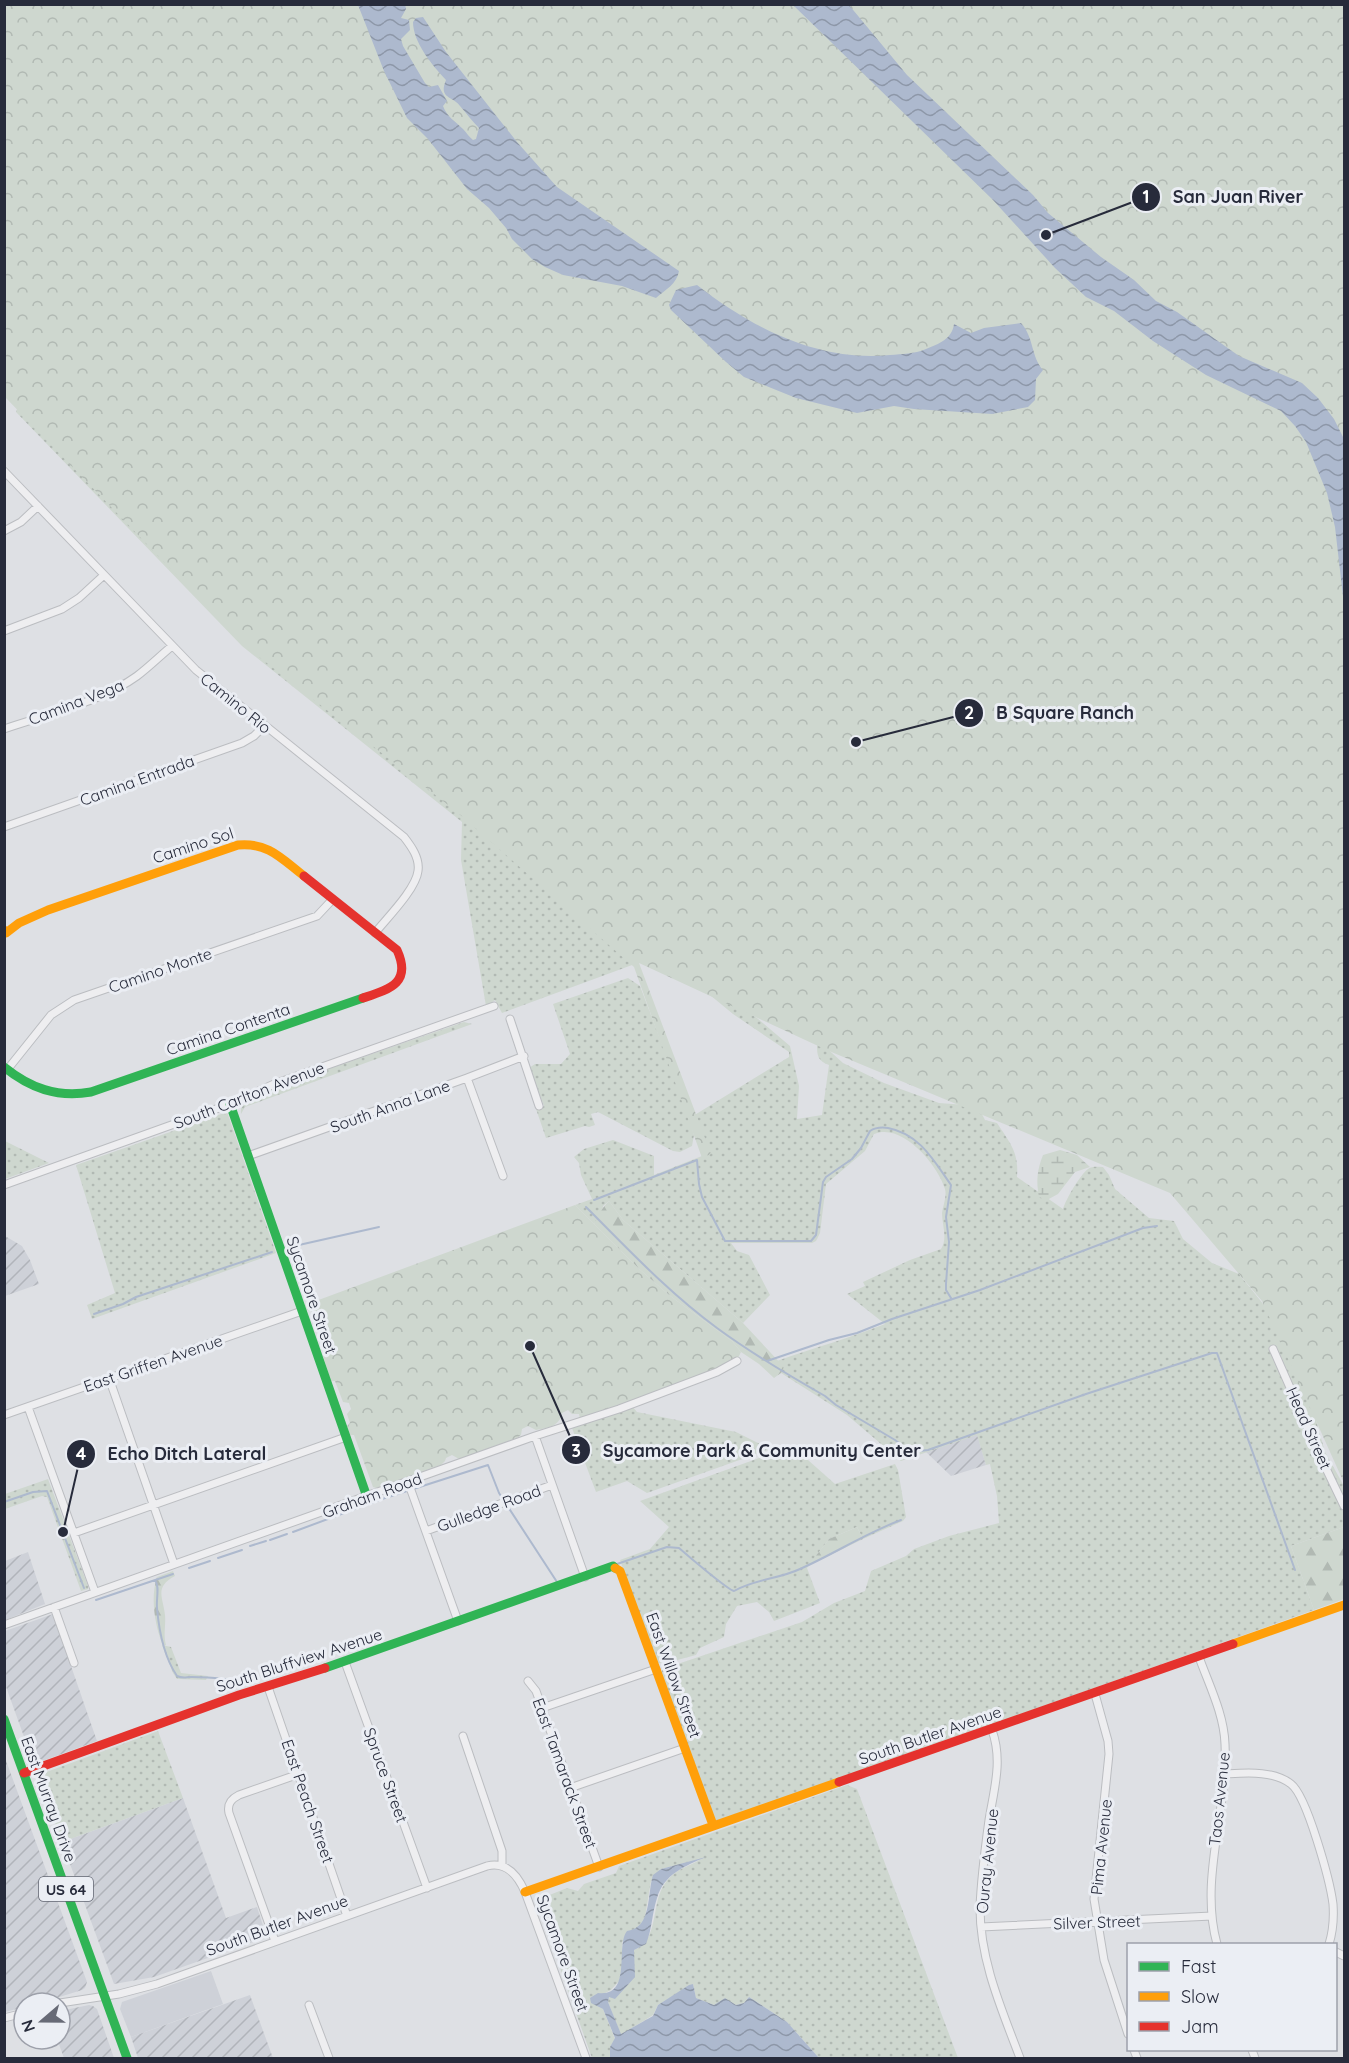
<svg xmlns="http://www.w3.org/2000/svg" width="1349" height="2063" font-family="Quicksand,sans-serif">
	<defs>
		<pattern id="industrial-furrows" width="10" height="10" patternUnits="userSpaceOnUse" patternTransform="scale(1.5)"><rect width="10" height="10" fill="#ced1d8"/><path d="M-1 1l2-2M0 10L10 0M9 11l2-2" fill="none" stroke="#b1b4ba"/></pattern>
		<pattern id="grass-dots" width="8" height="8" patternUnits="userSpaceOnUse" patternTransform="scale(1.5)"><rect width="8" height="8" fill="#ced7cf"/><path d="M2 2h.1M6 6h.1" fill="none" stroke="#b1b9b3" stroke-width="1.8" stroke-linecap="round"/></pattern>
		<pattern id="forest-firs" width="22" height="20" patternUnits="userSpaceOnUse" patternTransform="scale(1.5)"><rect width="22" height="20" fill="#ced7cf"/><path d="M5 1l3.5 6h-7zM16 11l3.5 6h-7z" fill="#b1b9b3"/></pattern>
		<pattern id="wetland-marsh" width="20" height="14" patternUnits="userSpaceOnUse" patternTransform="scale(1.5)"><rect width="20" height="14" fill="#ced7cf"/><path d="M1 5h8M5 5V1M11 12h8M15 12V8" fill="none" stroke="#b1b9b3"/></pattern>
		<pattern id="park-crowns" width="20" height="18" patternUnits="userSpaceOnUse" patternTransform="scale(1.5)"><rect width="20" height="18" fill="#ced7cf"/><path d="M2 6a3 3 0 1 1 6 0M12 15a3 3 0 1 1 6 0" fill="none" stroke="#b1b9b3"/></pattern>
		<pattern id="water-waves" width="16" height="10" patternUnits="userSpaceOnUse" patternTransform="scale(1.5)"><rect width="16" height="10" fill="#adb9ce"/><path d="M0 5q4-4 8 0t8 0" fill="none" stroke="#8d97a8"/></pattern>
	</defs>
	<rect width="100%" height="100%" fill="#dee0e4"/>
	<path fill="#ced1d8" d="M 211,1971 L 223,2004 L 131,2037 L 120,2009 L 122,2002 Z"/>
	<path fill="url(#industrial-furrows)" d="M 5,1236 L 22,1246 L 30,1260 L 39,1284 L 5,1296 Z
		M 977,1434 L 986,1465 L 951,1476 L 926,1452 Z
		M 28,1552 L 45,1604 L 5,1620 L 5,1561 Z
		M 53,1614 L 97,1741 L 37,1763 L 32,1759 L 5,1684 L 5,1631 Z
		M 4,1755 L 87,1982 L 85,1988 L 82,1990 L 40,2003 L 24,2003 L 24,2007 L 5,2012 Z
		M 183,1798 L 226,1918 L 257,1907 L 266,1935 L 262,1939 L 154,1977 L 114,1984 L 62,1842 Z
		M 250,1995 L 273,2058 L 138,2058 L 131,2037 Z
		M 89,2005 L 93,2006 L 97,2009 L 114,2058 L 64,2058 L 57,2039 L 60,2039 L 60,2011 Z"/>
	<path fill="url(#grass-dots)" d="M 4,262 L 915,983 L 985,1120 L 997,1123 C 1010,1143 1019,1152 1017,1177 L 1063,1209 C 1066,1199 1080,1175 1088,1169 C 1092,1166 1098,1167 1103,1167 L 1109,1175 L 1115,1189 L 1149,1218 L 1174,1221 L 1183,1239 L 1212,1263 L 1239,1274 L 1268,1310 L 1308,1392 L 1325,1452 L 1344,1486 L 1344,1498 L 1324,1457 L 1276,1349 L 1277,1365 L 1319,1462 L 1344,1513 L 1344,1527 L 1291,1546 L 1314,1610 L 719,1821 L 715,1820 L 661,1672 L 663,1669 L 802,1622 L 834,1603 L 865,1591 L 871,1571 L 906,1556 L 914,1549 L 949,1536 L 999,1523 L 997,1496 L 990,1464 L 986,1465 L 977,1435 L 901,1461 L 847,1415 L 781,1373 L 783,1367 L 777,1361 C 813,1348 850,1338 885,1324 L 847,1294 L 865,1286 L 863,1282 L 910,1260 L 941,1249 C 948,1238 942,1225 942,1213 C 943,1205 947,1197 945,1189 C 938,1165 902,1122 874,1134 L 865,1151 L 826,1184 L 820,1233 L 816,1241 L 812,1243 L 731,1243 L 737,1251 L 749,1255 L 770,1295 L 743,1323 L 623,1220 L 609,1201 L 603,1206 L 602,1213 L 594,1224 L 575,1205 L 592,1199 L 581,1175 L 579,1163 L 574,1157 L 584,1149 L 613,1140 L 654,1156 L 654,1175 L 707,1154 L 693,1116 L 789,1057 L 789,1052 L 733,1014 L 670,962 L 757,1018 L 790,1046 L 799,1086 L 797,1119 L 822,1115 L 829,1065 C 818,1061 817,1056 817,1045 L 821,1043 L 843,1063 L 884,1083 L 939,1103 L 966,1105 Z
		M 4,363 L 499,837 L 643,961 L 502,1013 L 495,1000 L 486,1006 L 461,860 L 462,822 L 242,646 L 16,412 L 20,400 Z
		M 628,978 L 640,986 L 684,1102 L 694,1135 L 692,1146 L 680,1152 L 673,1151 L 598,1112 L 591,1114 L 595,1125 L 589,1127 L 585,1126 L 546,1138 L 536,1109 L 544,1106 L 529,1068 L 535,1064 L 561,1064 L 570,1054 L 553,1004 Z
		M 464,1022 L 472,1024 L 245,1107 L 241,1114 C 239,1100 254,1095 265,1091 Z
		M 227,1112 L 276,1253 L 92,1319 L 87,1305 L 115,1293 L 76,1165 Z
		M 5,1141 L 49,1163 L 5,1179 Z
		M 632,1406 L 637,1412 L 736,1432 L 770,1449 L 647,1493 L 627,1481 L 596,1492 L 572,1428 Z
		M 799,1452 L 835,1484 L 895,1464 L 898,1470 L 906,1517 L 903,1521 L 863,1539 L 857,1527 L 829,1539 L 807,1568 L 820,1603 L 774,1621 L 769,1612 L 757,1602 L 737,1606 L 726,1624 L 724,1637 L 700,1648 L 696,1655 L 666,1663 L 657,1663 L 620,1560 L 650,1549 L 669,1527 L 640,1501 L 773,1453 Z
		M 48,1479 L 88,1586 L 88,1589 L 81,1591 L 47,1497 L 42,1496 L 5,1509 L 5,1494 Z
		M 162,1645 L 171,1647 L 181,1673 L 208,1676 L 206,1680 L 177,1679 L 173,1673 Z
		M 158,1731 L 183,1798 L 62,1842 L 40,1782 L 41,1774 Z
		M 847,1785 L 857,1789 L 958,2058 L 819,2058 L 787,2022 L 749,1997 L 744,2003 L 736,2005 C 730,2000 721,2002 714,2005 L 696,1998 L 693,1984 L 658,2005 L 653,2015 L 621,2035 L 608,2002 L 609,1997 L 611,1997 L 634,1959 L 634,1950 C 659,1941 651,1904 664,1885 C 675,1868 687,1868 701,1859 L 661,1869 L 651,1881 L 645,1917 L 639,1927 L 622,1942 L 623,1962 L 619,1981 L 611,1990 L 603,1994 L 597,2006 L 603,2009 L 615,2039 L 610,2047 L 610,2058 L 592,2058 L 559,1965 L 562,1938 L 549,1937 L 538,1905 L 542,1898 L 567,1888 L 578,1891 L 584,1884 L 616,1873 L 619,1866 Z"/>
	<path fill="url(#forest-firs)" d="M 609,1201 L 623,1220 L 743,1323 L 784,1367 L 781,1373 L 774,1378 L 759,1364 L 741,1352 L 732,1341 L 669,1295 L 638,1268 L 594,1224 C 599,1216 602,1207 609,1201 Z
		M 857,1527 L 863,1539 L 808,1566 L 829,1539 Z
		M 1344,1527 L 1344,1599 L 1314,1610 L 1291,1546 Z
		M 173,1571 L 175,1576 C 154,1587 163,1597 165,1615 C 166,1626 163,1635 166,1645 L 163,1646 C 155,1626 150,1598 157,1577 Z"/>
	<path fill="url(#wetland-marsh)" d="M 1060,1150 L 1077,1155 L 1090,1167 L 1075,1172 L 1058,1194 L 1047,1200 L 1039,1197 C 1036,1181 1037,1170 1043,1155 Z"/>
	<path fill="url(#park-crowns)" d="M 5,5 L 1344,5 L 1344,1483 L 1262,1301 L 1170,1193 L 829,1051 L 639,963 L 711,1154 L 702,1158 L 634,967 L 457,812 L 245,646 L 5,397 Z
		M 575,1205 L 638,1268 L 669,1295 L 732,1341 L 741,1352 L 738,1358 L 730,1364 L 617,1408 L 580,1419 L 579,1414 L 572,1414 L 568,1410 L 562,1413 C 560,1426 548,1428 536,1430 L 528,1426 L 522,1429 L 521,1435 L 517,1438 L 459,1459 L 452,1455 L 446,1458 L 445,1461 L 441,1465 L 376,1488 L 373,1487 L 354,1435 L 350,1435 L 347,1426 L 350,1423 L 347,1414 L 351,1409 L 349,1403 L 343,1402 L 335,1381 L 331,1381 L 323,1356 L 326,1353 L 311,1311 L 307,1310 L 305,1305 Z"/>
	<path fill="url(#water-waves)" d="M 405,4 L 406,9 L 401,18 L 409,20 L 410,30 L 401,39 L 403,46 L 425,83 L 429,87 L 438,85 L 447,101 L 443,106 C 447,117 455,121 463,129 C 467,133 469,137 473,140 L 476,139 L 479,128 C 472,121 467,114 460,106 C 453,96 438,99 446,80 C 432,65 413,42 413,22 L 416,18 L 423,17 L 446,52 L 517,142 L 557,187 L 679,271 C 677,284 665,290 656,298 L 622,286 L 563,275 L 545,267 L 532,259 L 512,239 L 506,228 L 489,208 L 467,189 L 428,139 L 407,118 L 384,71 L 358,5 Z
		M 793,5 L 849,5 L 907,75 L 1033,195 L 1048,213 L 1101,257 L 1134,280 L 1156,301 L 1177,312 L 1239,356 L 1302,383 L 1318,398 L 1334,419 L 1344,439 L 1344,605 L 1335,527 L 1327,493 L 1306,442 L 1295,426 L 1281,411 L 1206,375 L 1153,341 L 1114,311 L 1086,297 L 1055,268 L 993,200 Z
		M 697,285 C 752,328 818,362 890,355 C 902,354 914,354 926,349 C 939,344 952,339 954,324 L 971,333 L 984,328 L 1021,323 C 1034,337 1031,357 1043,370 L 1036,379 L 1035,400 L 1028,407 L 992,414 L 914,409 L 894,406 L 857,413 L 796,398 L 744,377 L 726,362 L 671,310 L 669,305 L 676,290 Z
		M 706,1857 C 685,1866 664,1874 657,1898 C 652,1913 652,1930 646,1944 L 634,1950 L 635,1977 L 615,1999 L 609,1997 L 608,2002 L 621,2034 L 653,2016 L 658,2005 L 689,1985 L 693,1984 L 696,1998 L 714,2005 L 725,1998 L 736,2005 L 744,2003 L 749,1997 L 787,2022 L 819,2058 L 610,2058 L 610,2047 L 615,2038 L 603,2009 L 591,2003 L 590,1998 L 598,1993 C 633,1997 615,1946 627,1931 C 652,1928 647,1894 653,1875 L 661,1869 Z"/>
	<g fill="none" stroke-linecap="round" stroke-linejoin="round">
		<path stroke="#adb9ce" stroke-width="2" d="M 594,1200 L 697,1160 L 699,1184 L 702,1197 L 725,1241 L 811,1241 L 816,1235 L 823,1182 L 826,1177 L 852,1159 L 861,1148 L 870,1131 C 876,1127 881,1127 888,1128 C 920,1134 934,1161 951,1185 L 946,1217 L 949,1242 L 946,1284 L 946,1290 L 951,1298
			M 586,1207 C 628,1249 669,1293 717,1328 C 751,1353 788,1375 825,1396 L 836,1405 L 895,1440 L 911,1452 L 928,1450 L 1086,1394 L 1212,1353 L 1217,1353 L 1295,1570
			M 290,1247 L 379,1227
			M 94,1314 L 123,1304 L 136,1297 L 272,1252
			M 767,1361 L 829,1340 L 857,1333 L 892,1319 L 980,1290 L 1143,1228 L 1157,1226
			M 4,1502 L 33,1492 L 47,1491 L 84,1588
			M 293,1532 L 379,1500 L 488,1465 L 499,1493 L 557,1582
			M 270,1540 L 287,1534
			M 250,1546 L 266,1541
			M 218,1558 L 242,1550
			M 617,1564 L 667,1547 L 679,1548 C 687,1555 728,1590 734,1591 C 755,1579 779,1579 800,1569 C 834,1554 866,1533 901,1520
			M 189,1568 L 210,1561
			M 155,1580 C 160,1587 156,1598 157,1608 C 159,1631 164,1657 177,1676 C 183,1679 186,1677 192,1677 C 207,1677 228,1678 242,1684
			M 96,1600 L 173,1574"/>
		<g stroke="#bbbdc1" stroke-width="9">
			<path id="street" d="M 4,471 L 196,670 L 404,837 C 411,846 420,858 418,871 C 416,889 387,918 375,933
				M 4,531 L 21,522 L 38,506
				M 4,631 L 62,609 L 79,598 L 104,575
				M 4,729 C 45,715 103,701 137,676 C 149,667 160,656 172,646
				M 4,827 L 242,743 L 254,736 L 264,726
				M 510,1019 L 539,1106
				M 7,1070 L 51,1015 L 74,1000 L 317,916 L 332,900
				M 467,1078 L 524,1056
				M 248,1156 L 467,1078 L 503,1176
				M 4,1185 L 230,1104 L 274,1084 L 494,1006
				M 1273,1349 L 1321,1458 L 1344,1506
				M 109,1378 L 174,1564
				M 28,1407 L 95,1592
				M 4,1415 L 302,1311
				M 535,1436 L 585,1577
				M 408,1482 L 458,1621
				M 426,1531 L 552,1485
				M 74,1533 L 346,1437
				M 54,1607 L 74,1663
				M 4,1625 L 535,1436 L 619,1409 L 717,1372 L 737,1361
				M 1199,1657 C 1209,1685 1224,1714 1225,1744 C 1228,1811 1199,1879 1217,1944
				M 345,1662 L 427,1888
				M 528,1681 L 536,1691 L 599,1867
				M 268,1687 L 347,1916
				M 1095,1694 L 1108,1741 L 1109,1754 L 1094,1899 L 1104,1960 L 1128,2034
				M 542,1708 L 656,1669
				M 992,1730 C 1003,1761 994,1789 989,1820 C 985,1849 981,1878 980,1908 C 980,1961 1002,2010 1020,2058
				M 463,1736 L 502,1851 L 502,1865
				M 1224,1774 C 1245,1773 1273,1770 1291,1784 C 1307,1796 1330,1881 1333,1904 C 1334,1918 1333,1931 1329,1944
				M 570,1788 L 685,1748
				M 981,1927 L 1212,1916
				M 275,1941 L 229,1813 C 227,1804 231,1799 239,1795 L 299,1774
				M 1336,1952 L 1344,1956
				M 60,2003 L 119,1994 L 157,1984 L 487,1866 C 507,1861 518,1876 525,1892 L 586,2058
				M 309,2005 L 329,2058
				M 4,2018 L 24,2013
				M 1134,2050 L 1137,2058
				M 1252,2050 L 1255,2058"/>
		</g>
		<use href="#street" stroke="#eeeef0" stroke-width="7"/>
		<path stroke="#30b455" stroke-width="9" d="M 4,1067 C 30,1088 57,1098 91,1092 L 363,998
			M 230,1104 L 367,1497
			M 325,1668 L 613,1566 L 615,1568
			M 4,1719 L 127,2058"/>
		<path stroke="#ff9f0a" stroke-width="9" d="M 4,930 L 6,933 L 19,923 L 48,910 L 238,845 C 268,842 282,859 304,876
			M 615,1568 L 620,1571 L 713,1825
			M 1233,1644 L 1344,1605
			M 525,1892 L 839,1782"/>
		<path stroke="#e5322d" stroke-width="9" d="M 304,876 L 397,950 C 412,983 390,989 363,998
			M 24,1773 L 239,1695 L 325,1668
			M 839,1782 L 1233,1644"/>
	</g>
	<g text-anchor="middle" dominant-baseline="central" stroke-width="6" stroke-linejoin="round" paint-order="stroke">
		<rect fill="#ebeef4" stroke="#626672" stroke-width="1.5" x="39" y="1877" width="54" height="24" rx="4.5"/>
		<g font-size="15" font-weight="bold" fill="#272b3b">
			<text x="66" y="1889">US 64</text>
		</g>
		<g font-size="16" fill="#272b3b" stroke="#ebeef4">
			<text transform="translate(76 702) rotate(-21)">Camina Vega</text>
			<text transform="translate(236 703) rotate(39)">Camino Rio</text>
			<text transform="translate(137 780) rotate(-20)">Camina Entrada</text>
			<text transform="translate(193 845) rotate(-18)">Camino Sol</text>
			<text transform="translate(160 970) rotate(-19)">Camino Monte</text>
			<text transform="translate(228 1029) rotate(-19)">Camina Contenta</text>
			<text transform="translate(249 1095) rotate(-21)">South Carlton Avenue</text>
			<text transform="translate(390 1106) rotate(-20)">South Anna Lane</text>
			<text transform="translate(312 1295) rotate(71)">Sycamore Street</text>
			<text transform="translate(153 1363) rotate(-19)">East Griffen Avenue</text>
			<text transform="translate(1309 1428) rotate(66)">Head Street</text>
			<text transform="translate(372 1495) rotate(-20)">Graham Road</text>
			<text transform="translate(489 1508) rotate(-20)">Gulledge Road</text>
			<text transform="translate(299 1660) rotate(-18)">South Bluffview Avenue</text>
			<text transform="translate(674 1675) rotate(70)">East Willow Street</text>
			<text transform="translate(930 1735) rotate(-19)">South Butler Avenue</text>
			<text transform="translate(565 1773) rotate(70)">East Tamarack Street</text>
			<text transform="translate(386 1775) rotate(70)">Spruce Street</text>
			<text transform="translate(49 1799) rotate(70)">East Murray Drive</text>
			<text transform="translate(1219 1799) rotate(-84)">Taos Avenue</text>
			<text transform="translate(308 1801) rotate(71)">East Peach Street</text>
			<text transform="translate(1101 1847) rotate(-84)">Pima Avenue</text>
			<text transform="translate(987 1861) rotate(-84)">Ouray Avenue</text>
			<text transform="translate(1097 1922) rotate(-2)">Silver Street</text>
			<text transform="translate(277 1925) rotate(-20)">South Butler Avenue</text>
			<text transform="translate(563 1953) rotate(70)">Sycamore Street</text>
		</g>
	</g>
	<path fill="none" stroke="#272b3b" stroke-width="2" d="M1046 235L1146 197M856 742L969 713M530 1346L576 1450M63 1532L81 1454"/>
	<g fill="#272b3b" stroke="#ebeef4" stroke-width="2">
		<circle cx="1046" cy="235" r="6"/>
		<circle cx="856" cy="742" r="6"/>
		<circle cx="530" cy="1346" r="6"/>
		<circle cx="63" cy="1532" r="6"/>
		<circle cx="1146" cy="197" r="15"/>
		<circle cx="969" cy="713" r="15"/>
		<circle cx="576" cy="1450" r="15"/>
		<circle cx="81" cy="1454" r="15"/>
	</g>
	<g font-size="18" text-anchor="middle" font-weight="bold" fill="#fff">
		<text x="1146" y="203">1</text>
		<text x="969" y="719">2</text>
		<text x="576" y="1457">3</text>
		<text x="81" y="1460">4</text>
	</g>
	<g font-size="18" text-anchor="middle" font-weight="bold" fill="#272b3b" stroke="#ebeef4" stroke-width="6" stroke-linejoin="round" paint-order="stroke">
		<text x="1238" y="203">San Juan River</text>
		<text x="1065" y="719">B Square Ranch</text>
		<text x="762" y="1457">Sycamore Park &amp; Community Center</text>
		<text x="187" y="1460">Echo Ditch Lateral</text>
	</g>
	<rect width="1349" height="2063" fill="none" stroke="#272b3b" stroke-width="12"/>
	<rect x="1127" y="1943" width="210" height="108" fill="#ebeef4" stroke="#9da0aa" stroke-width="1.5"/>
	<rect x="1139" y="1962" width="30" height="9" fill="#30b455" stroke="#9da0aa" stroke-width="1.5"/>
	<text x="1181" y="1973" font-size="18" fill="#272b3b">Fast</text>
	<rect x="1139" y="1992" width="30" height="9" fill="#ff9f0a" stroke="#9da0aa" stroke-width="1.5"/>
	<text x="1181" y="2003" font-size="18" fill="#272b3b">Slow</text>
	<rect x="1139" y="2022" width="30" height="9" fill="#e5322d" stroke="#9da0aa" stroke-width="1.5"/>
	<text x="1181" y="2033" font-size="18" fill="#272b3b">Jam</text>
	<g transform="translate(42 2021) rotate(250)"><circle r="28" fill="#ebeef4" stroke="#9da0aa" stroke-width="1.5"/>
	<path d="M0-4.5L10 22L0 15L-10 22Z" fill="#676a76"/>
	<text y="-9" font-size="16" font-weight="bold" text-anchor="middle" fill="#272b3b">N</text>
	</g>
</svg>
